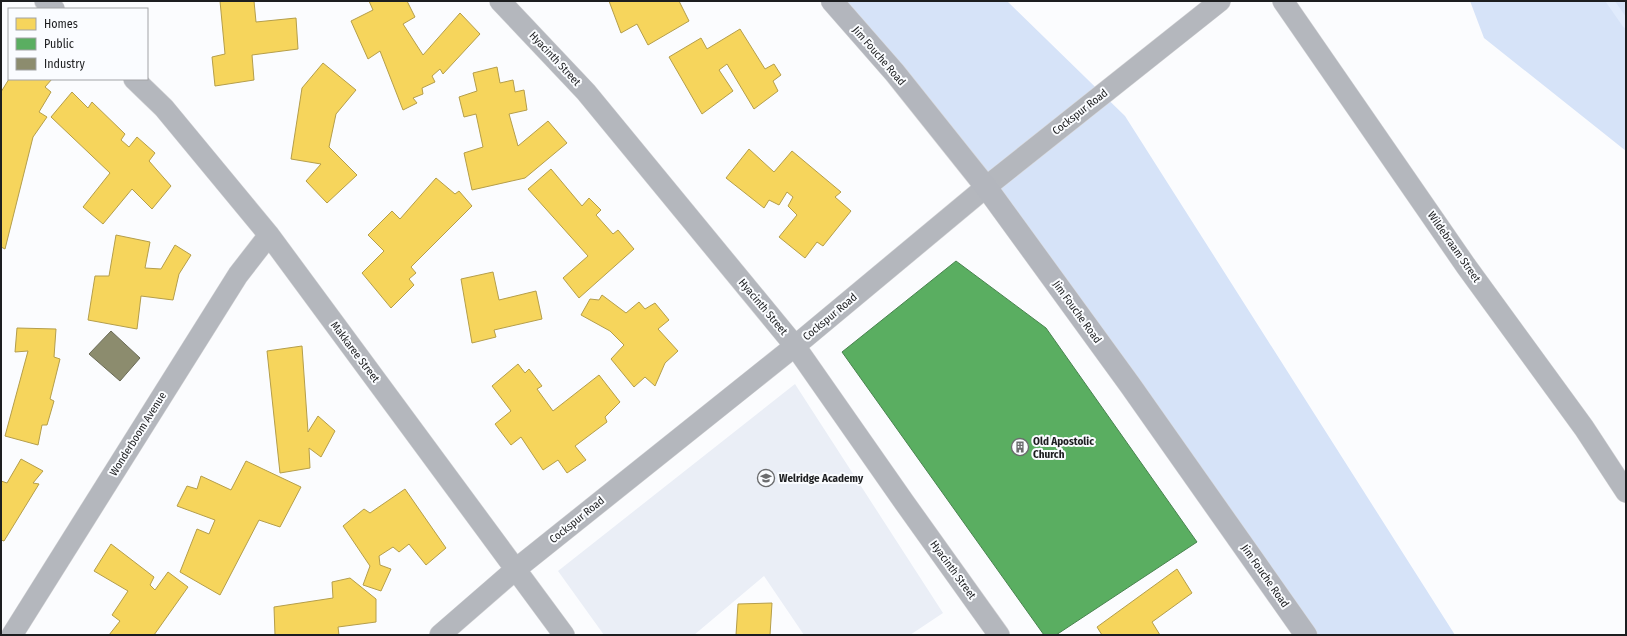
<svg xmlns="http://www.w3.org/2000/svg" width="1627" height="636" font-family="'Fira Sans Condensed',sans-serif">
	<rect width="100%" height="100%" fill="#fbfcfe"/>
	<path fill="#eaeef6" d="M 795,384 L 943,613 L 910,635 L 804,635 L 764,576 L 694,635 L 604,635 L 558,571 Z"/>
	<path fill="#d6e3f8" d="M 835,1 L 1007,1 L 1125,116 L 1455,635 L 1310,635 Z
		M 1470,1 L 1626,1 L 1626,151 L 1484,38 Z"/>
	<path fill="#f6d55c" stroke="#b59e4a" d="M 220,1 L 254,1 L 256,22 L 296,18 L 298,49 L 252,55 L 254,80 L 215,86 L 212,57 L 225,54 Z
		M 369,1 L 407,1 L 415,17 L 403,24 L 423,55 L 460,13 L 480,34 L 443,74 L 440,69 L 432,76 L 435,82 L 422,88 L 423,94 L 413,98 L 417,103 L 403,110 L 380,51 L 368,59 L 351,21 L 373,10 Z
		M 609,1 L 679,1 L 689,21 L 648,45 L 637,24 L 621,33 Z
		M 740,29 L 765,69 L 774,64 L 781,75 L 773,81 L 778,91 L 754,109 L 727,64 L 719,70 L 733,91 L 702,114 L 669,57 L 701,38 L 707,49 Z
		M 323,63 L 356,90 L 336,114 L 329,147 L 357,175 L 327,203 L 306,181 L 321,164 L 291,159 L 302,88 Z
		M 497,67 L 500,83 L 513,80 L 515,92 L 524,90 L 527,110 L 509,114 L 518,146 L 548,121 L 567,143 L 525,178 L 472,190 L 464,153 L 483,147 L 476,114 L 464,117 L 459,97 L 477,91 L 473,73 Z
		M 9,79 L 52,79 L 45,87 L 51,92 L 39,112 L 47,117 L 33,137 L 5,249 L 1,247 L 1,92 Z
		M 72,92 L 88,108 L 92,102 L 125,134 L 121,140 L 129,147 L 137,137 L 155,153 L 149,161 L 171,186 L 152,209 L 132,189 L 103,224 L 83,207 L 110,173 L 51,117 Z
		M 749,149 L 774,172 L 792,151 L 841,192 L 835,197 L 851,211 L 823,246 L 817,242 L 805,258 L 779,237 L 797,215 L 788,206 L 793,197 L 787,192 L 779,205 L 769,200 L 764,208 L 726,178 Z
		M 551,169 L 582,206 L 589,198 L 601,210 L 596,215 L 613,234 L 618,230 L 634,249 L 579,298 L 563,278 L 588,256 L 528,189 Z
		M 436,178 L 455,194 L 459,191 L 472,206 L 411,267 L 416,273 L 409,279 L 414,285 L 391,308 L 362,273 L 384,251 L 368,235 L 392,211 L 400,219 Z
		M 116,235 L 150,242 L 145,268 L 161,269 L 175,245 L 191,255 L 179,274 L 173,300 L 141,296 L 137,329 L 88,320 L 95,276 L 109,276 Z
		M 493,272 L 499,300 L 536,291 L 542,319 L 494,330 L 496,337 L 472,343 L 461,279 Z
		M 602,295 L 626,313 L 639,302 L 645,309 L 655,303 L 669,320 L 658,329 L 678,351 L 665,363 L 655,386 L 645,377 L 634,387 L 611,359 L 624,345 L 610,331 L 581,315 L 590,299 L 599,300 Z
		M 17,328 L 56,329 L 54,357 L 60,359 L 50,399 L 54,401 L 47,425 L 42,425 L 38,445 L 5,436 L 28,351 L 15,352 Z
		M 302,346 L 308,432 L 318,416 L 335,431 L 321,457 L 309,448 L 310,468 L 280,473 L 267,351 Z
		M 518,364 L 525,373 L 529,369 L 542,386 L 537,389 L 553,411 L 599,375 L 620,402 L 605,417 L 607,422 L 575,446 L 586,460 L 567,473 L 558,460 L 543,470 L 521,437 L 511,445 L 495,424 L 511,411 L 492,386 Z
		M 21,459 L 43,471 L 33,483 L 39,484 L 4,541 L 1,540 L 1,481 L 7,483 Z
		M 246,461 L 301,487 L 280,527 L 259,520 L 220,595 L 180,572 L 197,529 L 209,534 L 215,520 L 177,506 L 187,486 L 197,489 L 201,476 L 231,490 Z
		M 405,489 L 446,548 L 426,565 L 409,544 L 399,552 L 393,547 L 379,556 L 380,565 L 391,569 L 381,591 L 363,585 L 370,566 L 343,526 L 364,509 L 370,513 Z
		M 111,544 L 154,577 L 150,585 L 155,590 L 168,572 L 188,587 L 154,635 L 109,635 L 120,621 L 112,615 L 128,591 L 94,571 Z
		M 1177,569 L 1192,593 L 1152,622 L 1160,635 L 1102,635 L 1097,627 Z
		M 350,578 L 376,599 L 376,622 L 338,627 L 339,635 L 275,635 L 274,607 L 333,598 L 332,582 Z
		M 772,603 L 770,635 L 736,635 L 738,604 Z"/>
	<path fill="#5aae61" stroke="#48834e" d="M 956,261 L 1046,328 L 1197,542 L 1056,635 L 1044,635 L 842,352 Z"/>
	<path fill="#8c8c6e" stroke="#6b6b57" d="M 111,331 L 140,358 L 120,381 L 89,354 Z"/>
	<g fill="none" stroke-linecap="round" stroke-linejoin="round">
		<path stroke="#e0ebfc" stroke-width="8" d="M 1610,1 L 1626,24"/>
		<g stroke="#d8d8da" stroke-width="22">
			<path id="street" d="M 45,1 L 54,9
				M 500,1 L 586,92 L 795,346 L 904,502 L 999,635
				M 1283,1 L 1466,266 L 1584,428 L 1626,492
				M 134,79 L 164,108 L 269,235 L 564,635
				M 12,635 L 238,275 L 269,235
				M 440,635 L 516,569 L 795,346 L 986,187 L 1220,1"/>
		</g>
		<g stroke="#d8d8da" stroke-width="23">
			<path id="secondary" d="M 832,1 L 895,73 L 986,187 L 1130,385 L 1306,635"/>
		</g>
		<use href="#street" stroke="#b4b7bd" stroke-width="21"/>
		<use href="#secondary" stroke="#b3b6bd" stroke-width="22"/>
	</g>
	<defs>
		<g id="building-ring" transform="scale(0.9)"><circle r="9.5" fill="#fafcff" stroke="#6b6c6e" stroke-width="1.5"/><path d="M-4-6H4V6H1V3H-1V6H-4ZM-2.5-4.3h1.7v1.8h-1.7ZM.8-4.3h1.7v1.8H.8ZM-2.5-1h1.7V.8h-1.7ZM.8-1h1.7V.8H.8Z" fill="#6b6c6e"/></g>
		<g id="school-ring" transform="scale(0.9)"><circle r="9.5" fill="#fafcff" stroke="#6b6c6e" stroke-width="1.5"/><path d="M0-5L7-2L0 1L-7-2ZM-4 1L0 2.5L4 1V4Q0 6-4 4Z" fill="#6b6c6e"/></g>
	</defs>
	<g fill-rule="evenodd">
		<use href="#building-ring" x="1020" y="447"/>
		<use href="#school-ring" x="766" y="478"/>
	</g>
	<g text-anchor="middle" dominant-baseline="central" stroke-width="4" stroke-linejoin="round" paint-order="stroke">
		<g font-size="11" fill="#1d1e20" stroke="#fafcff">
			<text transform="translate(879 56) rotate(49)">Jim Fouche Road</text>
			<text transform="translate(555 59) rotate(47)">Hyacinth Street</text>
			<text transform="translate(1080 112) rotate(-38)">Cockspur Road</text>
			<text transform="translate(1454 247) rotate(55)">Wildebraam Street</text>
			<text transform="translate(763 307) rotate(50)">Hyacinth Street</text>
			<text transform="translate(1077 312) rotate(54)">Jim Fouche Road</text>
			<text transform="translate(830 317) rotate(-40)">Cockspur Road</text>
			<text transform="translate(355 352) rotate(53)">Makkaree Street</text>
			<text transform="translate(138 434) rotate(-58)">Wonderboom Avenue</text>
			<text transform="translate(577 520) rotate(-39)">Cockspur Road</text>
			<text transform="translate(953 570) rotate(54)">Hyacinth Street</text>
			<text transform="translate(1265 576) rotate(55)">Jim Fouche Road</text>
		</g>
		<g font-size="11" font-weight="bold" fill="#1d1e20" stroke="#fafcff" text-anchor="start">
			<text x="1033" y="441">Old Apostolic<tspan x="1033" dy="13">Church</tspan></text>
			<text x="779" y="478">Welridge Academy</text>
		</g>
	</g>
	<rect width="1627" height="636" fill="none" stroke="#1d1e20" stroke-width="4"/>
	<rect x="8" y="8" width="140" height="72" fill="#fafcff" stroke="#a2a3a6"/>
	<rect x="16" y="18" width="20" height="12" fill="#f6d55c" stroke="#a2a3a6"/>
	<text x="44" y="28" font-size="12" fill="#1d1e20">Homes</text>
	<rect x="16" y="38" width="20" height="12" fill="#5aae61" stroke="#a2a3a6"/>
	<text x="44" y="48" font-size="12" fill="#1d1e20">Public</text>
	<rect x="16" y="58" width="20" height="12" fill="#8c8c6e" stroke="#a2a3a6"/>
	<text x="44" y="68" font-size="12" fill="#1d1e20">Industry</text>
</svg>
